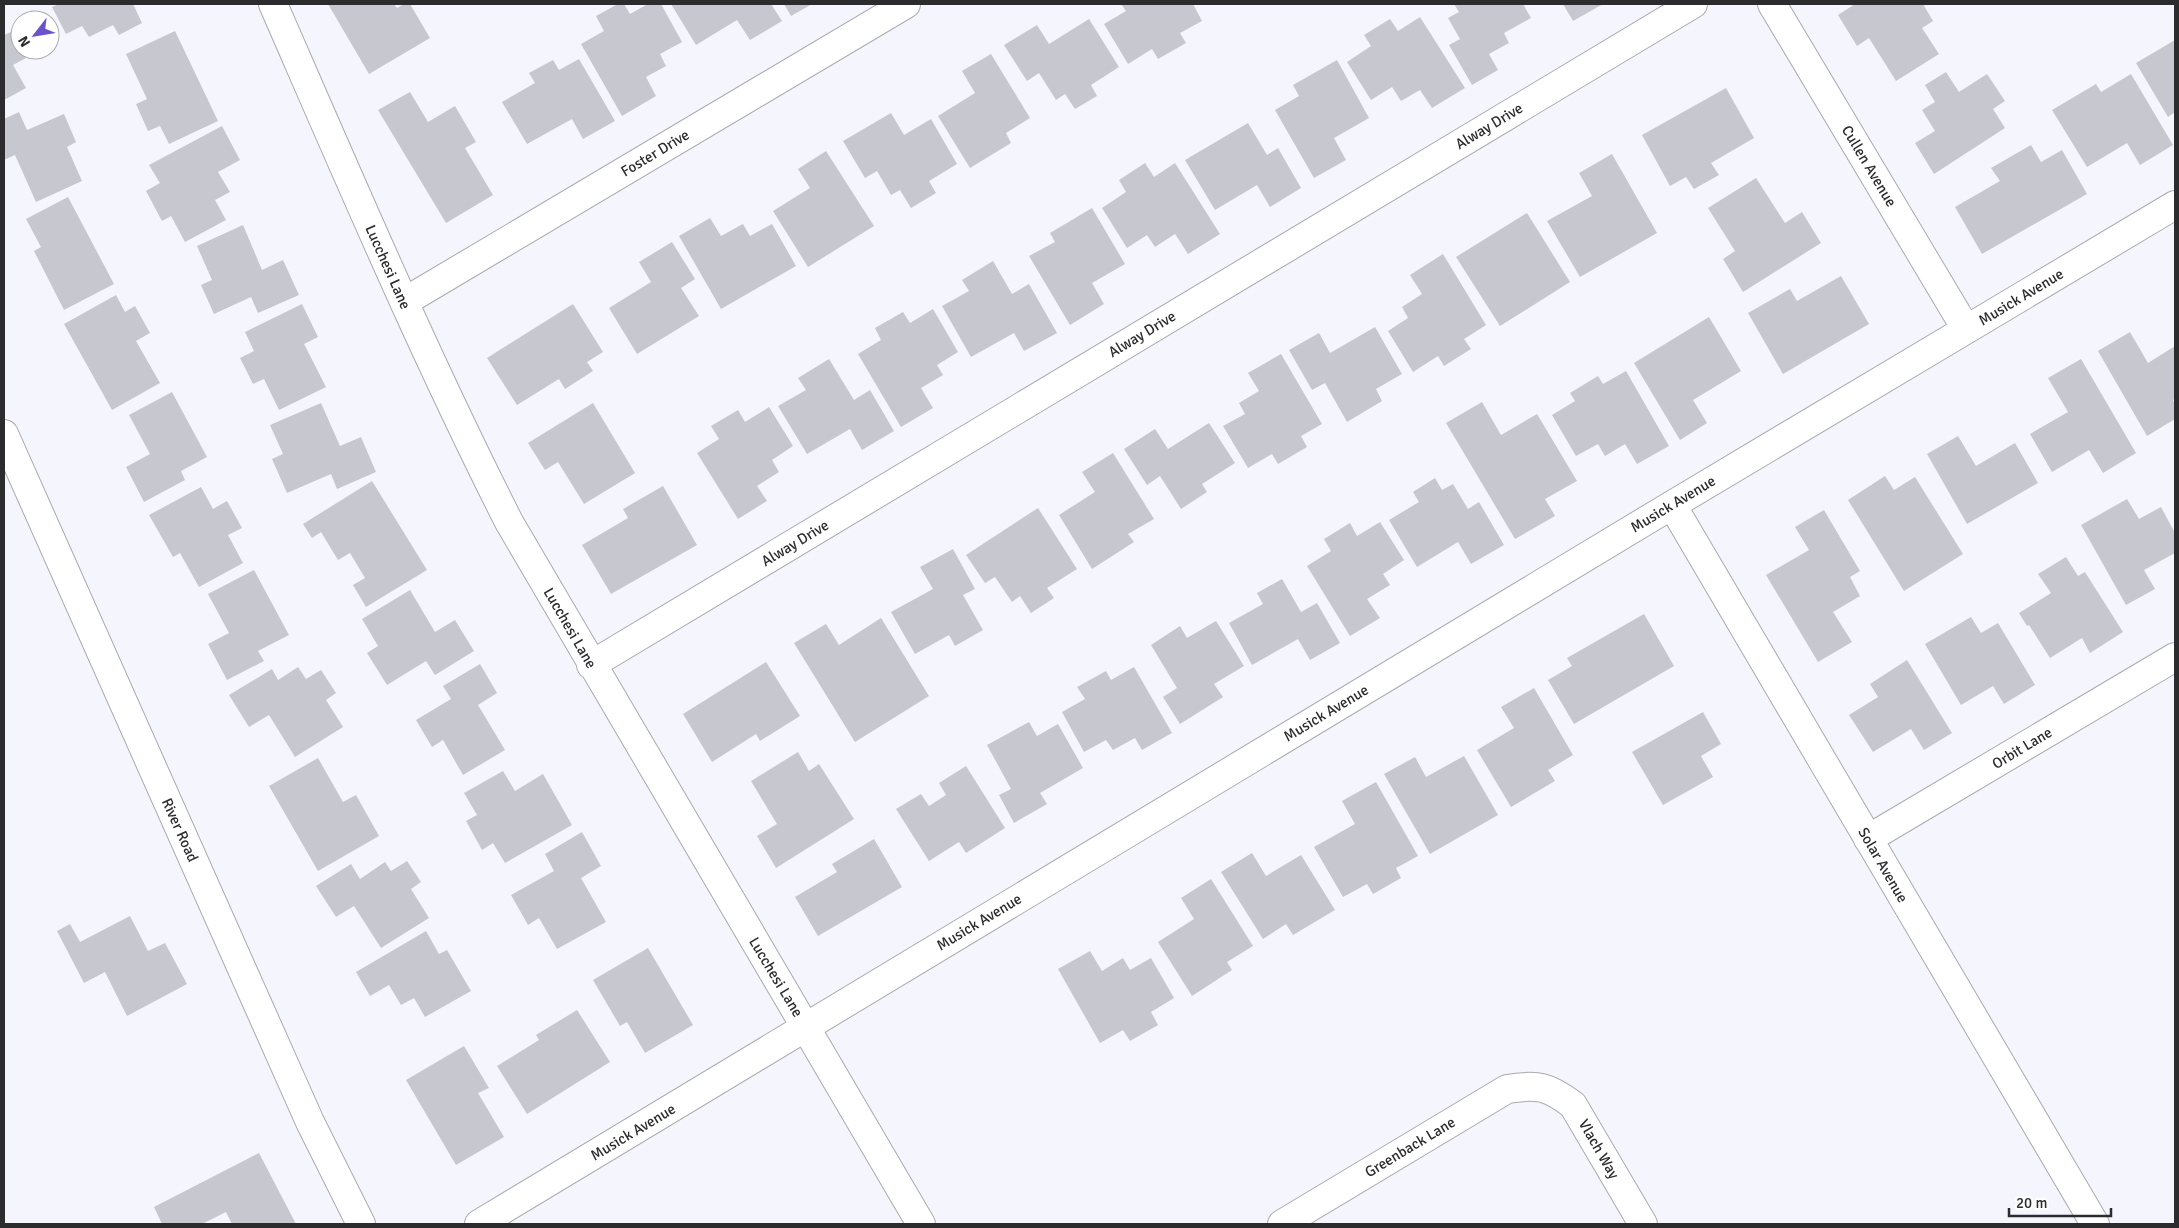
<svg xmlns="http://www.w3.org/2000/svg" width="2179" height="1228" font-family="Signika,sans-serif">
	<rect width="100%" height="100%" fill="#f5f5fe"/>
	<path fill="#c7c7d0" d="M 59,4 L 133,4 L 142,23 L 119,35 L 113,25 L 89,37 L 82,26 L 66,34 L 52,7 Z
		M 328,4 L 394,4 L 397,8 L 404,4 L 410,4 L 430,38 L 369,74 Z
		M 618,4 L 624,4 L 630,14 L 648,4 L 661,4 L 682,42 L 660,54 L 666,66 L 646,77 L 656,96 L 622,116 L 581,44 L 604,31 L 596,16 Z
		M 671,4 L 771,4 L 782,21 L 750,40 L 737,20 L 696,45 Z
		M 784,4 L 812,4 L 791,16 Z
		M 1121,4 L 1193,4 L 1202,21 L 1180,33 L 1186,43 L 1158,59 L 1152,49 L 1128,64 L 1104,24 L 1126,11 Z
		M 1454,4 L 1523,4 L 1531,18 L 1504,33 L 1509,43 L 1489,54 L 1498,70 L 1472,85 L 1449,45 L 1460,39 L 1448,18 L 1459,12 Z
		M 1563,4 L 1603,4 L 1573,21 Z
		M 1855,4 L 1923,4 L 1933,21 L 1922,28 L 1939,54 L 1896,81 L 1869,38 L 1857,46 L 1838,15 Z
		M 1420,17 L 1465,88 L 1432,108 L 1420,90 L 1401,101 L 1392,87 L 1371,100 L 1347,62 L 1371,46 L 1364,35 L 1390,19 L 1398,31 Z
		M 1089,19 L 1119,67 L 1091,85 L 1097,96 L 1075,109 L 1065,94 L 1056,100 L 1039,73 L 1027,81 L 1004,45 L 1037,25 L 1049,44 Z
		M 175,31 L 218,121 L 169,144 L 160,126 L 148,131 L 136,104 L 147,99 L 126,54 Z
		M 11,32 L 26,58 L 13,65 L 26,88 L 4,100 L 4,35 Z
		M 2175,40 L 2175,112 L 2168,117 L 2136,63 Z
		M 991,54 L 1030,118 L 1006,133 L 1011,143 L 970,168 L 938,116 L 975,93 L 962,71 Z
		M 579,59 L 615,121 L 583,139 L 572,119 L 527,144 L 502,102 L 535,83 L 529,73 L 553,60 L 559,70 Z
		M 1337,60 L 1369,118 L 1334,138 L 1346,160 L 1314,178 L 1275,110 L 1299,96 L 1293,85 Z
		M 1946,72 L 1959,92 L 1987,74 L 2005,101 L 1993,109 L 2005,128 L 1934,174 L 1915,143 L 1935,131 L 1922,110 L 1935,102 L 1925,85 Z
		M 2131,74 L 2173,145 L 2140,165 L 2127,143 L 2087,167 L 2052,110 L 2096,84 L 2101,92 Z
		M 1726,88 L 1754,138 L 1711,163 L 1719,175 L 1694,189 L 1686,177 L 1670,186 L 1642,135 Z
		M 410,92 L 428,122 L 455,106 L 476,142 L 465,148 L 493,195 L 446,223 L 378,110 Z
		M 19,112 L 27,130 L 64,114 L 76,142 L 67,147 L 82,181 L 36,202 L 15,155 L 4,160 L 4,119 Z
		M 891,113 L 904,135 L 931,119 L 957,164 L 929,181 L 936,193 L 911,208 L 900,190 L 891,195 L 877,171 L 865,178 L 843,141 Z
		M 1248,123 L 1267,155 L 1278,148 L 1301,188 L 1270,207 L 1257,185 L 1215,210 L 1185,160 Z
		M 222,126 L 240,160 L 218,172 L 230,192 L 215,200 L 226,220 L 185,242 L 171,216 L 162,221 L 146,191 L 160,183 L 149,165 Z
		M 2031,145 L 2041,162 L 2062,150 L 2087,194 L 1982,254 L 1955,207 L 2000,181 L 1991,168 Z
		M 826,151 L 874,226 L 808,267 L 773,211 L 810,188 L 798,169 Z
		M 1612,154 L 1657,233 L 1580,277 L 1547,221 L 1592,196 L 1579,173 Z
		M 1145,163 L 1154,177 L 1175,163 L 1220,234 L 1188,254 L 1175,234 L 1155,247 L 1147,235 L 1127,248 L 1102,208 L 1126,192 L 1119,180 Z
		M 1756,178 L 1785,223 L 1802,212 L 1821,243 L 1743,292 L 1723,259 L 1735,251 L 1708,208 Z
		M 68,197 L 114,284 L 64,310 L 34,251 L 41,247 L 26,219 Z
		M 1092,208 L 1125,264 L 1092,283 L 1104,304 L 1070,325 L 1029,256 L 1055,242 L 1050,233 Z
		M 1527,213 L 1570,282 L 1500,326 L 1456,257 Z
		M 710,218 L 721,236 L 743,224 L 750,236 L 772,224 L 796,266 L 721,309 L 679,236 Z
		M 243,225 L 262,270 L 283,260 L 299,295 L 258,313 L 251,297 L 214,314 L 201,285 L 212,280 L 197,246 Z
		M 672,242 L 695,279 L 681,288 L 699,316 L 637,354 L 609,308 L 651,282 L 639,262 Z
		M 1443,254 L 1486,325 L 1464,339 L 1471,349 L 1444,366 L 1438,356 L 1413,372 L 1388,331 L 1408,318 L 1402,307 L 1422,294 L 1410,275 Z
		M 993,261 L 1012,294 L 1029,284 L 1057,333 L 1024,351 L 1014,333 L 971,357 L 942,306 L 969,291 L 962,280 Z
		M 1841,276 L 1869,324 L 1783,374 L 1748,313 L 1790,289 L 1797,301 Z
		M 116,295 L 125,312 L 135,306 L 150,333 L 136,341 L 160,383 L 112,410 L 64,324 Z
		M 302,304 L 318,337 L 304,344 L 326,387 L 279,410 L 264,379 L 253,384 L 240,358 L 254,351 L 245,332 Z
		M 573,304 L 603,352 L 587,362 L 593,371 L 565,389 L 559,379 L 517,405 L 487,358 Z
		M 933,309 L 958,352 L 937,365 L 943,375 L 921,388 L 933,408 L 901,427 L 858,354 L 881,340 L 875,328 L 903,312 L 910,323 Z
		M 1709,317 L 1741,371 L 1693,400 L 1707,423 L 1680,440 L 1634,363 Z
		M 1375,327 L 1402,374 L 1376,389 L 1382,401 L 1347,422 L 1325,383 L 1312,390 L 1289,350 L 1319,333 L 1330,353 Z
		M 2130,332 L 2148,363 L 2175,346 L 2175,399 L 2173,400 L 2175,404 L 2175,419 L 2147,436 L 2098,351 Z
		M 1281,354 L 1322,424 L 1301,436 L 1307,447 L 1278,464 L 1272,454 L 1248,468 L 1223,426 L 1245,414 L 1239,403 L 1259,391 L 1248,373 Z
		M 829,359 L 854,400 L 870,390 L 894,431 L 862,450 L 850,429 L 807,454 L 778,406 L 806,390 L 798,378 Z
		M 2081,359 L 2136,453 L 2103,473 L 2089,450 L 2052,472 L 2030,434 L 2068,412 L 2048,378 Z
		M 1626,371 L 1669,446 L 1637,464 L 1625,444 L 1605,456 L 1598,444 L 1576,456 L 1552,415 L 1575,401 L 1570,393 L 1598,376 L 1603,384 Z
		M 172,392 L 207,457 L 181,471 L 185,480 L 144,502 L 126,467 L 150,454 L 129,415 Z
		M 1482,402 L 1501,435 L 1537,414 L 1577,481 L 1545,499 L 1555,516 L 1515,539 L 1446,423 Z
		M 321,403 L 340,446 L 361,437 L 376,472 L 337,489 L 331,474 L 287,493 L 272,459 L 283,454 L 270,425 Z
		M 593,403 L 635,473 L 584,504 L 558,462 L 545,470 L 528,443 Z
		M 769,407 L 793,446 L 772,460 L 779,472 L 757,486 L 767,501 L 738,519 L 697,453 L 719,439 L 711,426 L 738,410 L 745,422 Z
		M 1209,423 L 1235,463 L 1202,484 L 1207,492 L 1181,509 L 1160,476 L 1147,485 L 1124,449 L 1155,429 L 1168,449 Z
		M 1958,436 L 1976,466 L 2015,443 L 2038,483 L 1967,524 L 1927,454 Z
		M 1113,453 L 1154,519 L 1128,534 L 1134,542 L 1092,569 L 1059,515 L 1095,492 L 1082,472 Z
		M 1885,476 L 1894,490 L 1915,477 L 1963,554 L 1904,591 L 1848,500 Z
		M 1435,478 L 1442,490 L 1453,484 L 1468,509 L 1479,502 L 1504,545 L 1471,564 L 1458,542 L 1417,567 L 1389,520 L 1419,502 L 1413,492 Z
		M 372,481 L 427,570 L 366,607 L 353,585 L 365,578 L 350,553 L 338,560 L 321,532 L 312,538 L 303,524 Z
		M 663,486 L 697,545 L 611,594 L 582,545 L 628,518 L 623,509 Z
		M 201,487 L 213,509 L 227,501 L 242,528 L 228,535 L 243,563 L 199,587 L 180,553 L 173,557 L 149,515 Z
		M 2127,499 L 2139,519 L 2161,507 L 2175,533 L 2175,553 L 2144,570 L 2155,589 L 2126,605 L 2081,525 Z
		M 1038,508 L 1077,569 L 1047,588 L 1054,598 L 1031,613 L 1020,596 L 1012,602 L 995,577 L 985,583 L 966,555 Z
		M 1824,510 L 1860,571 L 1850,577 L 1860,596 L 1833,612 L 1852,642 L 1818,662 L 1766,575 L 1809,550 L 1795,527 Z
		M 1380,522 L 1404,560 L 1383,574 L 1390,585 L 1367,599 L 1380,618 L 1350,636 L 1307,566 L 1331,551 L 1324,539 L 1350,523 L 1357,536 Z
		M 953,549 L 975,589 L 963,595 L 983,630 L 955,646 L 949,635 L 915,654 L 891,612 L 933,589 L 920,567 Z
		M 2066,557 L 2078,576 L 2085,572 L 2123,632 L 2090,653 L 2082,638 L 2050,658 L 2029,625 L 2027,626 L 2019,613 L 2051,593 L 2038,574 Z
		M 254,570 L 289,635 L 258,651 L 264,661 L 227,680 L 208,644 L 229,633 L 208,594 Z
		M 1282,579 L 1301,612 L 1317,603 L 1340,643 L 1310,660 L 1298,639 L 1252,665 L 1229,623 L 1263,604 L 1257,593 Z
		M 410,590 L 435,632 L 455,620 L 474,651 L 435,675 L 426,661 L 387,685 L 367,653 L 378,646 L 362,619 Z
		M 1644,614 L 1674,666 L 1574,724 L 1548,680 L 1572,666 L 1567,658 Z
		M 1971,617 L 1981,633 L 1998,623 L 2035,685 L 2004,704 L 1993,686 L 1961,705 L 1925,644 Z
		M 881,618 L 929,696 L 855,742 L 794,643 L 826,624 L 839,645 Z
		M 1216,621 L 1244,666 L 1214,684 L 1223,697 L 1180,724 L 1163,697 L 1177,688 L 1151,645 L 1180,626 L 1187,638 Z
		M 1907,660 L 1952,733 L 1924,750 L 1911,729 L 1873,752 L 1849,715 L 1878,697 L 1870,684 Z
		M 766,662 L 800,716 L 760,741 L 756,734 L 712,762 L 683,714 Z
		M 480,664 L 497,693 L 478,705 L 505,750 L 463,775 L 443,740 L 432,747 L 416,720 L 451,699 L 443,686 Z
		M 298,667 L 306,679 L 321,670 L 336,693 L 326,700 L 343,727 L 295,757 L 269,715 L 249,727 L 229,695 L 272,669 L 278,680 Z
		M 1134,667 L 1172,733 L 1142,750 L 1135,738 L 1113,750 L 1106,740 L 1084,752 L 1062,712 L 1085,699 L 1077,687 L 1106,671 L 1111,680 Z
		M 1534,688 L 1573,755 L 1548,770 L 1555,781 L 1511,807 L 1477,750 L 1514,728 L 1501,707 Z
		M 1703,712 L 1721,744 L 1701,756 L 1713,777 L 1663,805 L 1632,752 Z
		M 1029,722 L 1037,736 L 1058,724 L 1083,768 L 1040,793 L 1047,804 L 1014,823 L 999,795 L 1011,789 L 987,745 Z
		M 798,752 L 809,771 L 819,764 L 854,819 L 776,868 L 757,836 L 777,824 L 751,781 Z
		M 1464,756 L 1498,815 L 1430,854 L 1384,774 L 1415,757 L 1426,777 Z
		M 318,758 L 343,802 L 356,795 L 379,836 L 318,871 L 269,786 Z
		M 966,766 L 1005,828 L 966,853 L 959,842 L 929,861 L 896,809 L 921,794 L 929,806 L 946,795 L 939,783 Z
		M 503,771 L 515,791 L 543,774 L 572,825 L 505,863 L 493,843 L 482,850 L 466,821 L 477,815 L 464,793 Z
		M 1376,782 L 1418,856 L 1396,868 L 1401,878 L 1373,894 L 1367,884 L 1343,897 L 1314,847 L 1355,824 L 1342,801 Z
		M 582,832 L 601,866 L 581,878 L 606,922 L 557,949 L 539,918 L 528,925 L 511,895 L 554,871 L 545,854 Z
		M 874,839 L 902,887 L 818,936 L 795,897 L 837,872 L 832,864 Z
		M 1252,853 L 1266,876 L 1301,855 L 1335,910 L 1293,935 L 1286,924 L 1263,939 L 1221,872 Z
		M 407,861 L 421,882 L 411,889 L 429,918 L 381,948 L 354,906 L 336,917 L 316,886 L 351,864 L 360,879 L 385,862 L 391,871 Z
		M 1211,879 L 1253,946 L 1227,962 L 1232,970 L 1192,996 L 1158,942 L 1194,919 L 1181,898 Z
		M 130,916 L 148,951 L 165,943 L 187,984 L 127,1016 L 105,972 L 84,983 L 57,931 L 70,924 L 80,942 Z
		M 426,931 L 439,954 L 447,950 L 471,991 L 425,1017 L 414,998 L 401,1005 L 389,985 L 370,996 L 356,972 Z
		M 648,948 L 693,1025 L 645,1053 L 627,1022 L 620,1026 L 593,980 Z
		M 1090,951 L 1102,971 L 1123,958 L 1130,970 L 1151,958 L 1174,998 L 1151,1012 L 1158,1025 L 1130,1041 L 1123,1030 L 1100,1043 L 1058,969 Z
		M 577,1010 L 610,1062 L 527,1114 L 497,1066 L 539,1040 L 536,1035 Z
		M 464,1046 L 489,1088 L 478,1093 L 504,1137 L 456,1165 L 406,1080 Z
		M 259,1153 L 296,1224 L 232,1224 L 226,1212 L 202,1224 L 162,1224 L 154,1207 Z"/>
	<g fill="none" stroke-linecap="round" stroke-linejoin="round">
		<g stroke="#a9a9b1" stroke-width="30">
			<path id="minor" d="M 273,4 C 349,178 423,352 509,522 L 921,1224
				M 1772,4 L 1966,329
				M 404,302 L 906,4
				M 4,434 L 310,1122 L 361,1224
				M 1672,505 L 2095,1224
				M 591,665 L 1693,4
				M 1868,839 L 2175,657
				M 479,1224 L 1672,505 L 2175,205
				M 1282,1224 L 1507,1089 C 1538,1084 1548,1086 1573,1105 L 1643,1224"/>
		</g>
		<use href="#minor" stroke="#fff" stroke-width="28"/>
	</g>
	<g text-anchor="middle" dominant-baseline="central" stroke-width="4" stroke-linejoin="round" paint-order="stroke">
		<g font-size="15" fill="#2c2c2f" stroke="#fff">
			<text transform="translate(1489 126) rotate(-31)">Alway Drive</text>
			<text transform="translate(655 153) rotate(-31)">Foster Drive</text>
			<text transform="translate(1869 166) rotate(59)">Cullen Avenue</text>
			<text transform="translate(388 267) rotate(66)">Lucchesi Lane</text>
			<text transform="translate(2021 297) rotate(-31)">Musick Avenue</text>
			<text transform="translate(1142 334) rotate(-31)">Alway Drive</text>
			<text transform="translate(1673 504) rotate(-31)">Musick Avenue</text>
			<text transform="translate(795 543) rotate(-31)">Alway Drive</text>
			<text transform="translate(570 628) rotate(60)">Lucchesi Lane</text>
			<text transform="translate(1326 713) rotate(-31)">Musick Avenue</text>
			<text transform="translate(2022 748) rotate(-31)">Orbit Lane</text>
			<text transform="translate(180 830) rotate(66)">River Road</text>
			<text transform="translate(1883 865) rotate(60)">Solar Avenue</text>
			<text transform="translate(979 922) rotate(-31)">Musick Avenue</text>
			<text transform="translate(776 977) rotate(59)">Lucchesi Lane</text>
			<text transform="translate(633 1132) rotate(-31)">Musick Avenue</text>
			<text transform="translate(1410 1147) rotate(-31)">Greenback Lane</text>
			<text transform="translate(1599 1149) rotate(60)">Vlach Way</text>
		</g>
	</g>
	<rect width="2179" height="1228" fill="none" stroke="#2c2c2f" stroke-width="10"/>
	<g transform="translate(35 35) rotate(239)"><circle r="24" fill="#ffffff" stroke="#ababac"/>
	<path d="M0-4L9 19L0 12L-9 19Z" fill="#6952cb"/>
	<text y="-8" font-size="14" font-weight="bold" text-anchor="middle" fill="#2c2c2f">N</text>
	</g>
	<path d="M2009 1208v8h102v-8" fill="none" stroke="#2c2c2f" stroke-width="2.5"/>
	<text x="2016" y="1208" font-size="15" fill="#2c2c2f" stroke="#ffffff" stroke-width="4" paint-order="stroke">20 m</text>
</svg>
